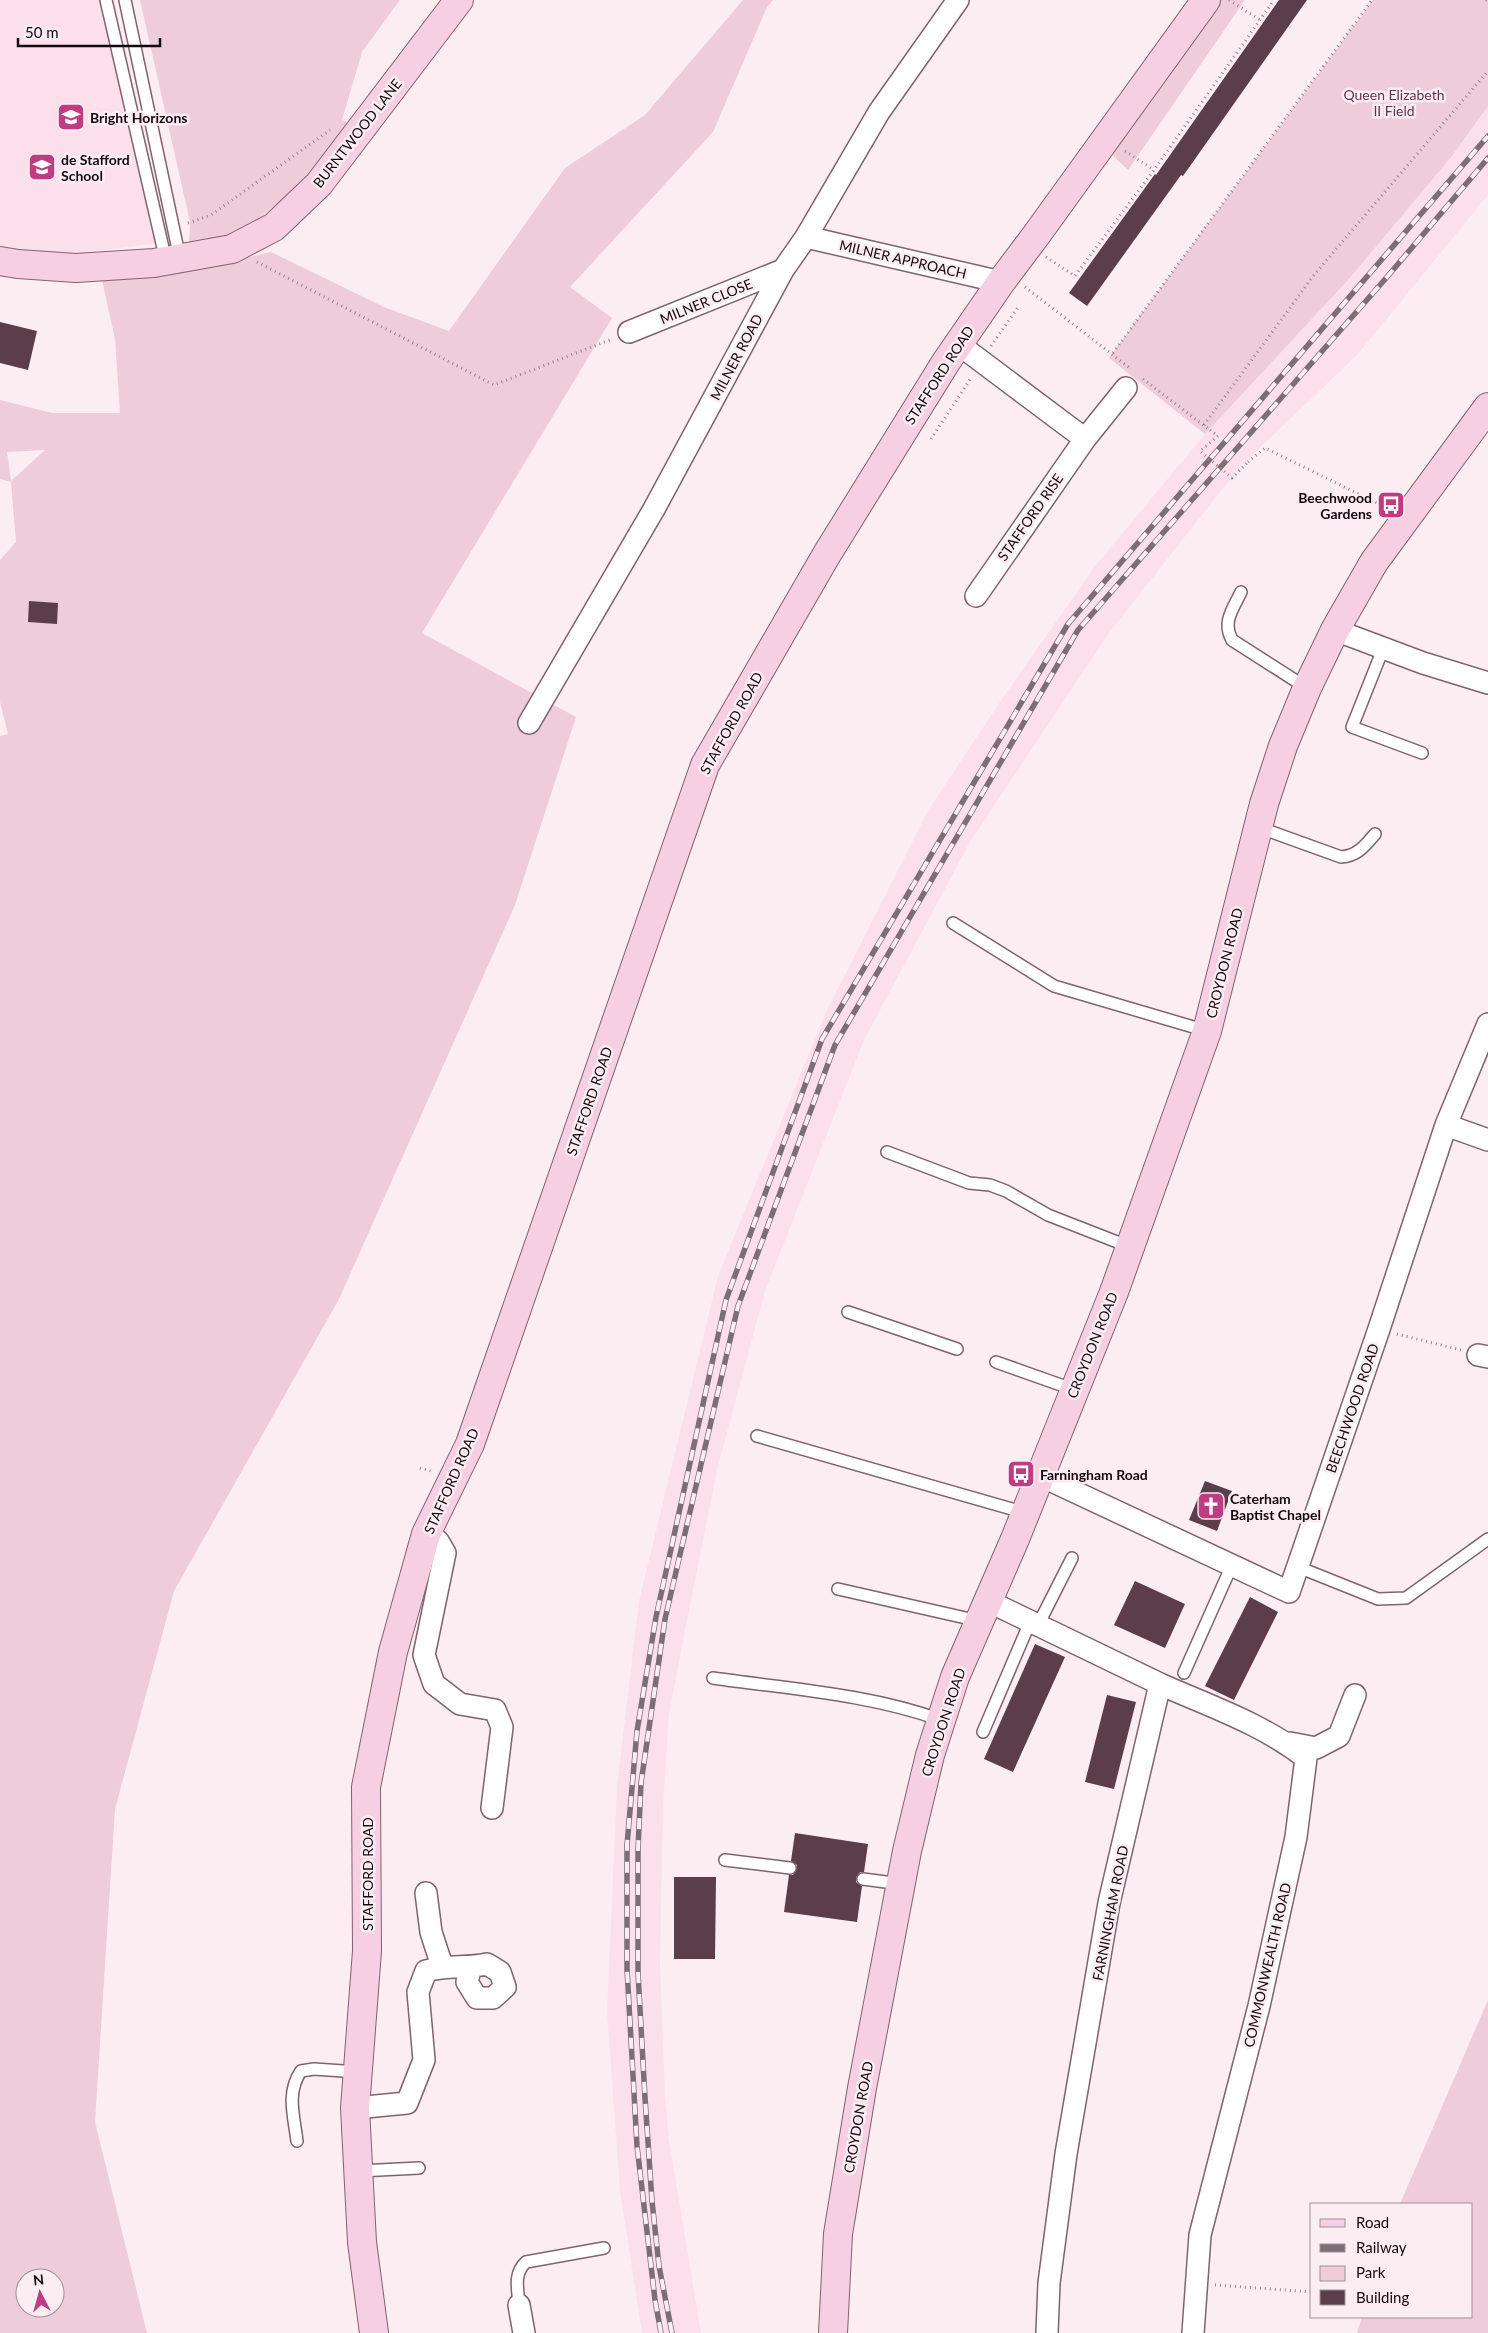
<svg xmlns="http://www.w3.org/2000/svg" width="1488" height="2333" font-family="Lato,sans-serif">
	<rect width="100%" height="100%" fill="#fcedf3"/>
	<path fill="#fbe0eb" d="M 0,0 L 113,0 L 168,242 L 47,257 L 0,248 Z
		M 1488,106 L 1488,195 L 1358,354 L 1239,468 L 1109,633 L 970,842 L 864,1040 L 765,1291 L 718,1466 L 686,1625 L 669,1715 L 663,1806 L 660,1962 L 665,2096 L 669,2140 L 701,2333 L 642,2333 L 620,2191 L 607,2012 L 617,1786 L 639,1601 L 718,1276 L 826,1012 L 929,809 L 1002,699 L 1096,565 L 1205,434 L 1349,279 L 1452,156 Z"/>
	<path fill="#eeccda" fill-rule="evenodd" d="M 140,0 L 400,0 L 362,52 L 342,120 L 350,123 C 315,167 278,212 227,238 C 216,243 201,243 189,246 L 190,222 Z
		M 743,0 L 773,0 L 767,7 L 713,132 L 570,287 L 612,318 L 422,633 L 576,717 L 515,905 L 339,1299 L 174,1591 L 115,1809 L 95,2122 L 147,2333 L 0,2333 L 0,736 L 8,734 L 0,702 L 0,560 L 16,542 L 11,482 L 0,479 L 0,400 L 52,413 L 120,413 L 115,339 L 102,280 L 194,270 L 271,252 L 384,307 L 449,331 L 565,168 L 645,115 ZM 44,450 L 45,450 L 11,481 L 7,452 ZM 25,2278 L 55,2278 L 55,2308 L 25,2308 Z
		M 1221,0 L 1245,0 L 1128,170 L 1110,153 Z
		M 1373,0 L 1488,0 L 1488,106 L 1452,156 L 1349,279 L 1205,434 L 1109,358 Z
		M 1488,2000 L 1488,2333 L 1357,2333 L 1362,2317 L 1472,2317 L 1472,2204 L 1400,2204 Z"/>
	<path fill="#5b3e4a" d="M 1279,0 L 1307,0 L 1183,176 L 1181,175 L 1087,306 L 1069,293 L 1155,174 L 1156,175 Z
		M 0,322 L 37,331 L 28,370 L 0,363 Z
		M 29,601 L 58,603 L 57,624 L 28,622 Z
		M 1205,1481 L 1232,1491 L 1217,1531 L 1189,1520 Z
		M 1135,1581 L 1185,1604 L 1165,1648 L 1114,1625 Z
		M 1250,1597 L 1278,1612 L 1234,1700 L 1205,1686 Z
		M 1035,1644 L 1065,1657 L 1013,1772 L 984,1759 Z
		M 1107,1695 L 1136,1702 L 1114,1789 L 1085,1782 Z
		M 795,1833 L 868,1844 L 864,1872 L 860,1872 L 856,1878 L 856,1882 L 862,1886 L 857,1922 L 784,1912 L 789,1875 L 793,1875 L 797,1869 L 797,1865 L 791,1861 Z
		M 674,1877 L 716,1877 L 715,1959 L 674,1959 Z"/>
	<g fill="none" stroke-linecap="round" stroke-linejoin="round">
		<g stroke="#81626f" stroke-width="14">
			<path id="lane" d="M 106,0 L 166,261
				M 125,0 L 180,259
				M 1241,592 C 1233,609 1222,622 1232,640 L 1307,688
				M 1383,649 L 1352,727 L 1422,753
				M 1258,827 L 1341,857 C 1357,856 1365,846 1375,834
				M 953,923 L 1054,986 L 1207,1031
				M 887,1152 L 969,1183 L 990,1185 L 1006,1191 L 1048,1215 L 1130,1247
				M 848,1312 L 957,1349
				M 996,1362 L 1075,1390
				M 757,1436 L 1026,1513
				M 1298,1567 L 1378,1599 L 1406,1598 L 1488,1539
				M 838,1589 L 979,1621
				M 1038,1625 L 1072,1558
				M 1184,1673 L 1232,1565
				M 713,1678 C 789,1689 869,1694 941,1720
				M 983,1732 L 1030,1622
				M 725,1860 L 790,1868
				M 863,1879 L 901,1884
				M 297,2141 C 294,2116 286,2093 301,2071 L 314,2069 L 358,2072
				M 359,2171 L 419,2168
				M 519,2305 C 518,2289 513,2274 526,2262 L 604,2248"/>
		</g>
		<g stroke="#81626f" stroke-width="24">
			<path id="street" d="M 806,237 L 1001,282
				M 629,332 L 783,270
				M 957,343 L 1085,439 L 1126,388
				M 976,596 L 1085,439
				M 1335,630 L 1423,663 L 1488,683
				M 529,723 L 654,509 L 783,270 L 806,237 L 879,112 L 958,0
				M 1446,1125 L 1488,1140
				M 1478,1355 L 1488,1357
				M 1041,1476 L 1289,1592 L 1379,1329 L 1446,1125 L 1488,1024
				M 426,1534 L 438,1541 L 445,1553 L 424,1655 L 434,1684 L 460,1704 L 495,1710 L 502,1727 L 492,1808
				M 988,1601 L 1160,1684 L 1109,1903 L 1066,2154 L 1049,2283 L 1047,2333
				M 1160,1684 C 1209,1706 1263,1724 1306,1758 L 1296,1837 L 1259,2006 L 1200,2235 L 1193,2333
				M 1290,1743 L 1316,1748 L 1339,1736 L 1355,1695
				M 426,1893 L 431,1932 L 442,1966
				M 355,2108 L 407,2103 L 424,2060 L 418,1992 L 426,1971 C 448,1964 465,1969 487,1964 L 500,1972 L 505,1987 L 493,1998 L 477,1998 L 467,1982 L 471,1967
				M 519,2305 L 524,2333"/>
		</g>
		<g stroke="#81626f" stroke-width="30">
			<path id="secondary" d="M 0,261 L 18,264 L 76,268 L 154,263 L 232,249 L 274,227 L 319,184 L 459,0
				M 374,2333 L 362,2242 L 355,2108 L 367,1951 L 366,1787 L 393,1652 L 426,1534 L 470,1444 L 705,765 L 827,554 L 946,362 L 1001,282 L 1037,234 L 1206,0
				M 833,2333 L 838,2234 L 862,2088 L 907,1851 L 930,1755 L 955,1677 L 1015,1539 L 1114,1292 L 1207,1031 L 1264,804 L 1283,746 L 1307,688 L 1335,630 L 1374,562 L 1488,407"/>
		</g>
		<path stroke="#93868b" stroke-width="3" stroke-dasharray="1 4" stroke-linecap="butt" d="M 1229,0 L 1260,20
			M 1486,0 L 1488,2
			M 1125,151 L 1154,170
			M 188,223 L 211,215 L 330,130
			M 1046,257 L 1075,276 L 1154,170 L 1274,0
			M 257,262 L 494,385 L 612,339
			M 1025,287 L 1131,369
			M 991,346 L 1019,306
			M 1113,353 L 1372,0
			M 1143,379 L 1210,430
			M 1204,425 L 1314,275 L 1488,71
			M 931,439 L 971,378
			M 1248,462 L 1265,448 L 1385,507
			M 1397,1334 L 1461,1350
			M 420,1468 L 431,1471
			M 1215,2285 L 1312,2292"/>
		<use href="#lane" stroke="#fff" stroke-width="11"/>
		<use href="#street" stroke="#fff" stroke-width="21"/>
		<use href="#secondary" stroke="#f6cfe2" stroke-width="28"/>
		<g stroke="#7b6e74" stroke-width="5.5">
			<path id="rail" d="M 661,2333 L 655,2300 L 637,2146 L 627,1969 L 627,1845 L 637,1731 L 656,1617 L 726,1300 L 822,1039 L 1068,624 L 1488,136
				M 672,2333 L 659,2266 L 652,2201 L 645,2098 L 638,1973 L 638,1849 L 641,1783 L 665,1619 L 738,1306 L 835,1045 L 1078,630 L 1387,277 L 1488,158"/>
		</g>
		<use href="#rail" stroke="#fcedf3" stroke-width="4" stroke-dasharray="11" stroke-linecap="butt"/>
		<path stroke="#93868b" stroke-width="3" stroke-dasharray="1 4" stroke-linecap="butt" d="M 1210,430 L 1218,436 L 1200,451 L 1232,478 L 1248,462"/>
	</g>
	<defs>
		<g id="school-square" transform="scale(1.4375)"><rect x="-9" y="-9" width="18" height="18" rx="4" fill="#bf3c82" stroke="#fcedf3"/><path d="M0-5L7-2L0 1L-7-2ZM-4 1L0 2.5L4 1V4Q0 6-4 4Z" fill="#fff"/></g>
		<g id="bus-square" transform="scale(1.4375)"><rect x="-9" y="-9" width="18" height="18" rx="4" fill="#bf3c82" stroke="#fcedf3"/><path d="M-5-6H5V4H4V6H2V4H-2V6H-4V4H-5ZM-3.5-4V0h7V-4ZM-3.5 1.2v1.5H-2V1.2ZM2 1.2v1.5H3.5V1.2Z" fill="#fff"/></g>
		<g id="church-square" transform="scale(1.4375)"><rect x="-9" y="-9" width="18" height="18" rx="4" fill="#bf3c82" stroke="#fcedf3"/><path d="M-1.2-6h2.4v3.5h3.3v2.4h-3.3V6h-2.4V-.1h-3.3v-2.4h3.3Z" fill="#fff"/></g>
	</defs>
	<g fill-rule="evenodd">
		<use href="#school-square" x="71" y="117"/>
		<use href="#school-square" x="42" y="167"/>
		<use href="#bus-square" x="1391" y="505"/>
		<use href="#bus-square" x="1021" y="1474"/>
		<use href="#church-square" x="1211" y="1506"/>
	</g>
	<g text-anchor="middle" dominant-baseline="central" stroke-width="5" stroke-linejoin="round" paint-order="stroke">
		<g font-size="14" fill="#6a334d" stroke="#fcedf3">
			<text x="1394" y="94">Queen Elizabeth<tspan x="1394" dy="16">II Field</tspan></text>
		</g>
		<g font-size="14" font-weight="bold" fill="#13080d" stroke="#fcedf3" text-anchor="start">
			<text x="90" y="117">Bright Horizons</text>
			<text x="61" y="159">de Stafford<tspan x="61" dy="16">School</tspan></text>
			<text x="1372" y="497" text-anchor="end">Beechwood<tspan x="1372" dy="16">Gardens</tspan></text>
			<text x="1040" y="1474">Farningham Road</text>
			<text x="1230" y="1498">Caterham<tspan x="1230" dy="16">Baptist Chapel</tspan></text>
		</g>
		<g font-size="14" fill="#13080d" stroke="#fcedf3">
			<text transform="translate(357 133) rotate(-52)">BURNTWOOD LANE</text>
			<text transform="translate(903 259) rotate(13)">MILNER APPROACH</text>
			<text transform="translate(706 301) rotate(-22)">MILNER CLOSE</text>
			<text transform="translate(736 357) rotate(-62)">MILNER ROAD</text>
			<text transform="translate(939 375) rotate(-57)">STAFFORD ROAD</text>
			<text transform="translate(1030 517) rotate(-55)">STAFFORD RISE</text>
			<text transform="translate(731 723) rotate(-61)">STAFFORD ROAD</text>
			<text transform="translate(1224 963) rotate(-76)">CROYDON ROAD</text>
			<text transform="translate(589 1101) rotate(-71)">STAFFORD ROAD</text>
			<text transform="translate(1092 1345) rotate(-68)">CROYDON ROAD</text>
			<text transform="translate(1352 1408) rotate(-71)">BEECHWOOD ROAD</text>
			<text transform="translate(451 1481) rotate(-66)">STAFFORD ROAD</text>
			<text transform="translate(943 1722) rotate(-72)">CROYDON ROAD</text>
			<text transform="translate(367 1874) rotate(-90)">STAFFORD ROAD</text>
			<text transform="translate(1110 1913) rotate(-79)">FARNINGHAM ROAD</text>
			<text transform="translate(1267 1965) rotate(-77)">COMMONWEALTH ROAD</text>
			<text transform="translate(858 2117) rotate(-80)">CROYDON ROAD</text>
		</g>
	</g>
	<rect x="1310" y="2203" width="162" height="115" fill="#fcedf3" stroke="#9f9197"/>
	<rect x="1320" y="2219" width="25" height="8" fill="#f6cfe2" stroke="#9f9197"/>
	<text x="1356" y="2228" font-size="15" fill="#13080d">Road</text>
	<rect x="1320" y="2244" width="25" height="8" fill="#7b6e74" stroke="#9f9197"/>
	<text x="1356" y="2253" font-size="15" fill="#13080d">Railway</text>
	<rect x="1320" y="2266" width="25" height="15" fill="#eeccda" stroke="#9f9197"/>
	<text x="1356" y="2278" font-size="15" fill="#13080d">Park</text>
	<rect x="1320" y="2290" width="25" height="15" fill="#5b3e4a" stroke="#9f9197"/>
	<text x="1356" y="2303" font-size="15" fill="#13080d">Building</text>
	<g transform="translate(40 2293) rotate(354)"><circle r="24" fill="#fcedf3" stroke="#9f9197"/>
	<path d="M0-4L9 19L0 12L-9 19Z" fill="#bf3c82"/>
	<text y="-8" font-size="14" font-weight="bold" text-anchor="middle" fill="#13080d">N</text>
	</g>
	<path d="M18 38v8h142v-8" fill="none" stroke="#13080d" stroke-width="2.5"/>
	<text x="25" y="38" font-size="15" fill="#13080d" stroke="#fcedf3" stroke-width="4" paint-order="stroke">50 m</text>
</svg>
